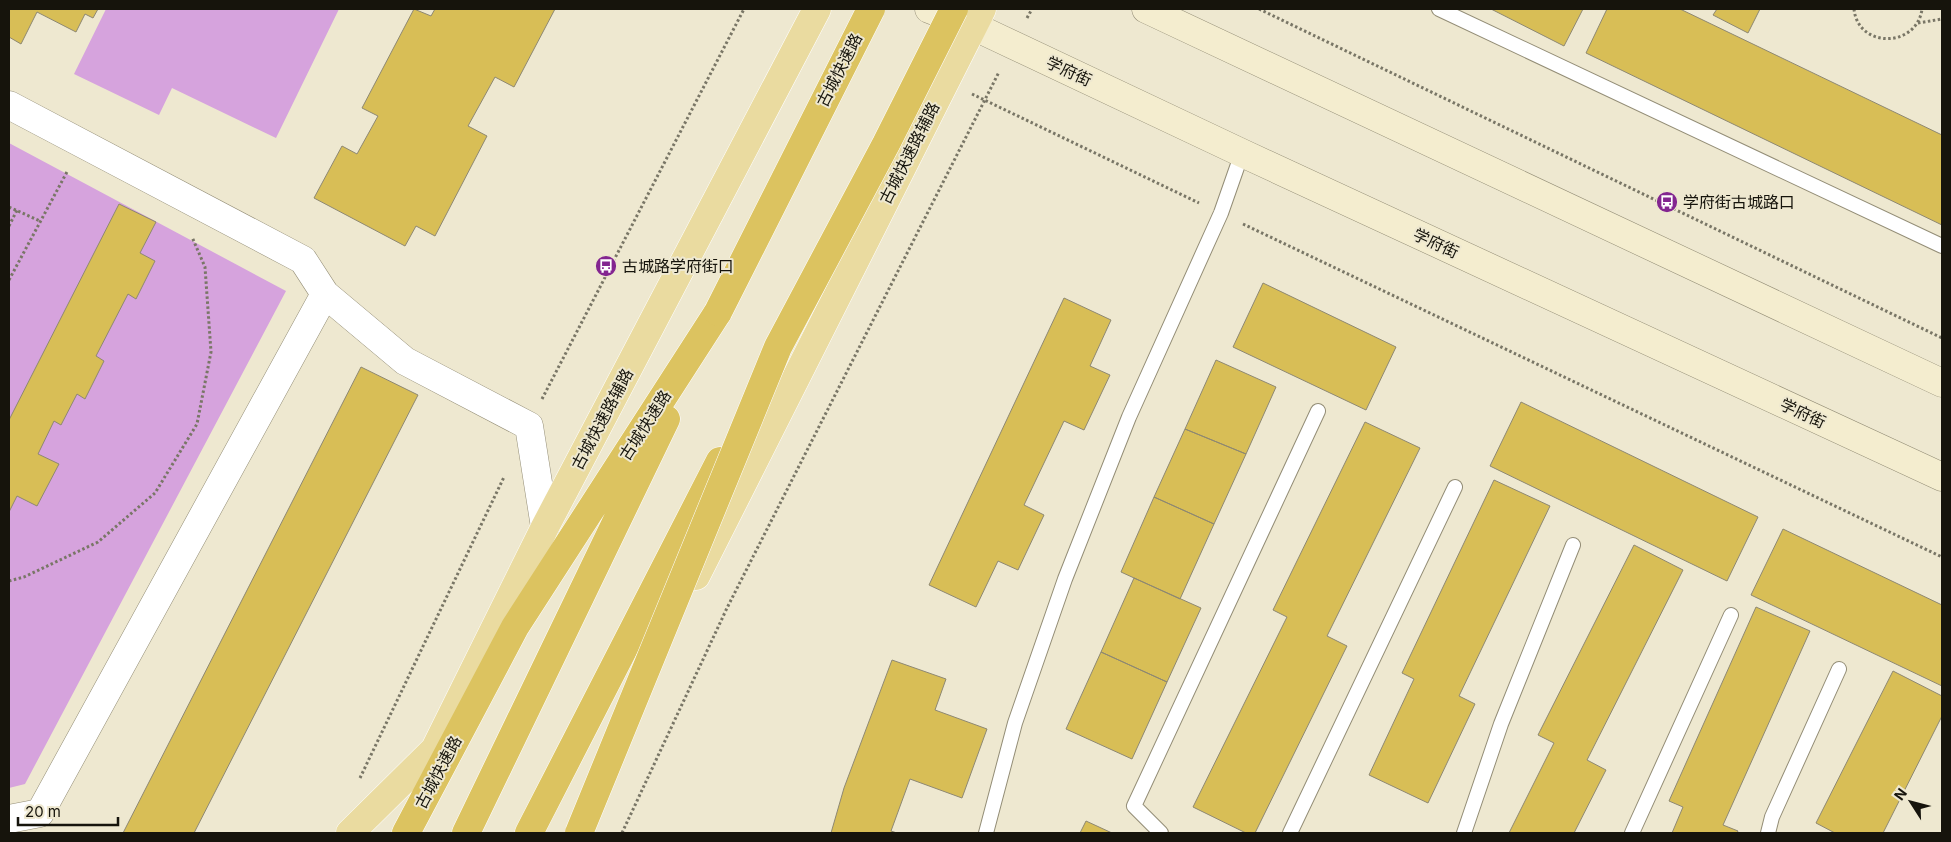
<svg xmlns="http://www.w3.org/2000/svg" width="1951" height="842" font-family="Inter,'Noto Sans SC',sans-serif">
	<rect width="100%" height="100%" fill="#eee8d0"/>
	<path fill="#d6a3dd" d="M 106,9 L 339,9 L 276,138 L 172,88 L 159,115 L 74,74 Z
		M 9,143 L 286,291 L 25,784 L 9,788 Z"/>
	<path fill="#d8be56" stroke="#8e8872" d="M 9,9 L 98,9 L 93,18 L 85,14 L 76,32 L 37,12 L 21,44 L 9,37 Z
		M 414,9 L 431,16 L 435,9 L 555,9 L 514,87 L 495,77 L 468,126 L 487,136 L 435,236 L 416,226 L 405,246 L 314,198 L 342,146 L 357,154 L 378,116 L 362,108 Z
		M 1491,9 L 1583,9 L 1564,46 Z
		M 1607,9 L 1680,9 L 1942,135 L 1942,225 L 1586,53 Z
		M 1717,9 L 1760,9 L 1748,33 L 1713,15 Z
		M 119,204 L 156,222 L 140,253 L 155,261 L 136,299 L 128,294 L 96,356 L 104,361 L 85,399 L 77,394 L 61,425 L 54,421 L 38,454 L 59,464 L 37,506 L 17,496 L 9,512 L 9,420 Z
		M 1263,283 L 1396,347 L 1366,410 L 1233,347 Z
		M 1064,298 L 1111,320 L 1090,366 L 1110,375 L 1084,430 L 1064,421 L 1024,505 L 1044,515 L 1018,570 L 998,561 L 976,607 L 929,585 Z
		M 1216,360 L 1276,387 L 1246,454 L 1185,429 Z
		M 361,367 L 418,395 L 194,833 L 123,833 Z
		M 1521,402 L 1758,517 L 1727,581 L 1490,466 Z
		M 1365,422 L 1420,448 L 1327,636 L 1347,646 L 1255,833 L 1246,833 L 1193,807 L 1287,617 L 1273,610 Z
		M 1185,429 L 1246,454 L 1214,524 L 1154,497 Z
		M 1494,480 L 1550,506 L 1459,696 L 1475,704 L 1428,803 L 1369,775 L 1414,679 L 1402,673 Z
		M 1154,497 L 1214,524 L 1180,599 L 1121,572 Z
		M 1783,529 L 1942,605 L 1942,686 L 1751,595 Z
		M 1634,545 L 1683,570 L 1587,760 L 1606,770 L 1574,833 L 1509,833 L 1554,743 L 1538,735 Z
		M 1134,578 L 1201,608 L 1167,682 L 1101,652 Z
		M 1756,607 L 1810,631 L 1723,825 L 1738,831 L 1737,833 L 1672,833 L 1683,807 L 1669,801 Z
		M 1101,652 L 1167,682 L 1132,759 L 1066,729 Z
		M 892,660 L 946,679 L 935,710 L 987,729 L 962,798 L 910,779 L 891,831 L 897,833 L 831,833 L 844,788 Z
		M 1893,671 L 1942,696 L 1942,716 L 1883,833 L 1835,833 L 1816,823 Z
		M 1086,821 L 1112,833 L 1080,833 Z"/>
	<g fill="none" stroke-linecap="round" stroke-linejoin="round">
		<g stroke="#938d76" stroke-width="16">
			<path id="lane" d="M 1439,9 L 1942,246
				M 986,833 L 1015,723 L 1065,579 L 1129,417 L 1221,213 L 1242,153
				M 1161,833 L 1134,806 L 1318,411
				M 1290,833 L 1455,487
				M 1464,833 L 1501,724 L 1573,545
				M 1632,833 L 1731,615
				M 1768,833 L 1772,817 L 1839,669"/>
		</g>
		<g stroke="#938d76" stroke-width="29">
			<path id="street" d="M 9,105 L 303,260 L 325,294 L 405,361 L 529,426 L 545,527
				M 9,819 L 40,813 L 325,294"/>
		</g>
		<g stroke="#938d76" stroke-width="29">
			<path id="secondary" d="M 929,9 L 973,26 L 1242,153 L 1942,477
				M 1146,9 L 1942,383"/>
		</g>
		<g stroke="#fff" stroke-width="29">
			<path id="primary" d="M 696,576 L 982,9
				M 425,769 L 545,527 L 817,9
				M 350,833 L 434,750"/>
		</g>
		<g stroke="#fff" stroke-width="29">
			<path id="highway" d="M 406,833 L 515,627 L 718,312
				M 466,833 L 666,419
				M 529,833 L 720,461"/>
		</g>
		<path stroke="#797666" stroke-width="3" stroke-dasharray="2.5 2.5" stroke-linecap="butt" d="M 1259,9 L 1942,338
			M 1854,9 C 1858,49 1917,48 1922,9
			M 1027,18 L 1032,9
			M 1918,23 L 1942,19
			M 972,94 L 1199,203
			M 9,207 L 40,221
			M 1243,224 L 1942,557
			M 9,226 L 17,210
			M 9,280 L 68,170
			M 542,399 L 744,9
			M 9,581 L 24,577 L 98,542 L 155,493 L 197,424 L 211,352 L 205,267 L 192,237
			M 360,778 L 504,477
			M 622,833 L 727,608 L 999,72"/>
		<use href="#lane" stroke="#fff" stroke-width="14"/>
		<use href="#street" stroke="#fff" stroke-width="28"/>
		<use href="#secondary" stroke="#f4edcf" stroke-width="28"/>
		<use href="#primary" stroke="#eadba0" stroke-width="28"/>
		<use href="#highway" stroke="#dcc360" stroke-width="28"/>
		<g stroke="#fff" stroke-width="29" stroke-linecap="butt">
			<path id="highway-bridge" d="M 718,312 L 871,9
				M 579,833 L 778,347 L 886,144 L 954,9"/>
		</g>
		<use href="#highway-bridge" stroke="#dcc360" stroke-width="28"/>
	</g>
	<defs>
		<g id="bus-disc" transform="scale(1.125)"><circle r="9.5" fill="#832590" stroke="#eee8d0"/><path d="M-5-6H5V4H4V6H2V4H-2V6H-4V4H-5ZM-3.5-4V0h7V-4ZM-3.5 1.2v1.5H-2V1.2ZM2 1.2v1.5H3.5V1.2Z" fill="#fff"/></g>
	</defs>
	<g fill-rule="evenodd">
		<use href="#bus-disc" x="1667" y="202"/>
		<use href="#bus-disc" x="606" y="266"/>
	</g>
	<g text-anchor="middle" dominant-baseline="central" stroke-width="4" stroke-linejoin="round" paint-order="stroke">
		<g font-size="16" fill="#16140c" stroke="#eee8d0">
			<text transform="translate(839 70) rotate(-63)">古城快速路</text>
			<text transform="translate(1069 71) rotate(25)">学府街</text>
			<text transform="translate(909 153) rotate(-63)">古城快速路辅路</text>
			<text transform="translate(1436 243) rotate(25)">学府街</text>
			<text transform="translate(1803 413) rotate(25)">学府街</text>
			<text transform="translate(602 419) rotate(-62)">古城快速路辅路</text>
			<text transform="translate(645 425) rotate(-57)">古城快速路</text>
			<text transform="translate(438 772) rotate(-62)">古城快速路</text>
		</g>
		<g font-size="16" fill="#16140c" stroke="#eee8d0" text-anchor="start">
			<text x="1683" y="202">学府街古城路口</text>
			<text x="622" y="266">古城路学府街口</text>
		</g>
	</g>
	<rect width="1951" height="842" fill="none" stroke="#16140c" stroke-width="20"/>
	<g transform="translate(1911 802) rotate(306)" stroke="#eee8d0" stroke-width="4" paint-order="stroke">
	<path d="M0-4L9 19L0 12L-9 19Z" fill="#16140c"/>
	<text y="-8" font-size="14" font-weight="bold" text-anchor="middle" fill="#16140c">N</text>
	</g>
	<path d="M18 817v8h100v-8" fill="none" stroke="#16140c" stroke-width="2.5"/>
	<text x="25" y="817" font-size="15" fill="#16140c" stroke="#eee8d0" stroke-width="4" paint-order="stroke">20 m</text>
</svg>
